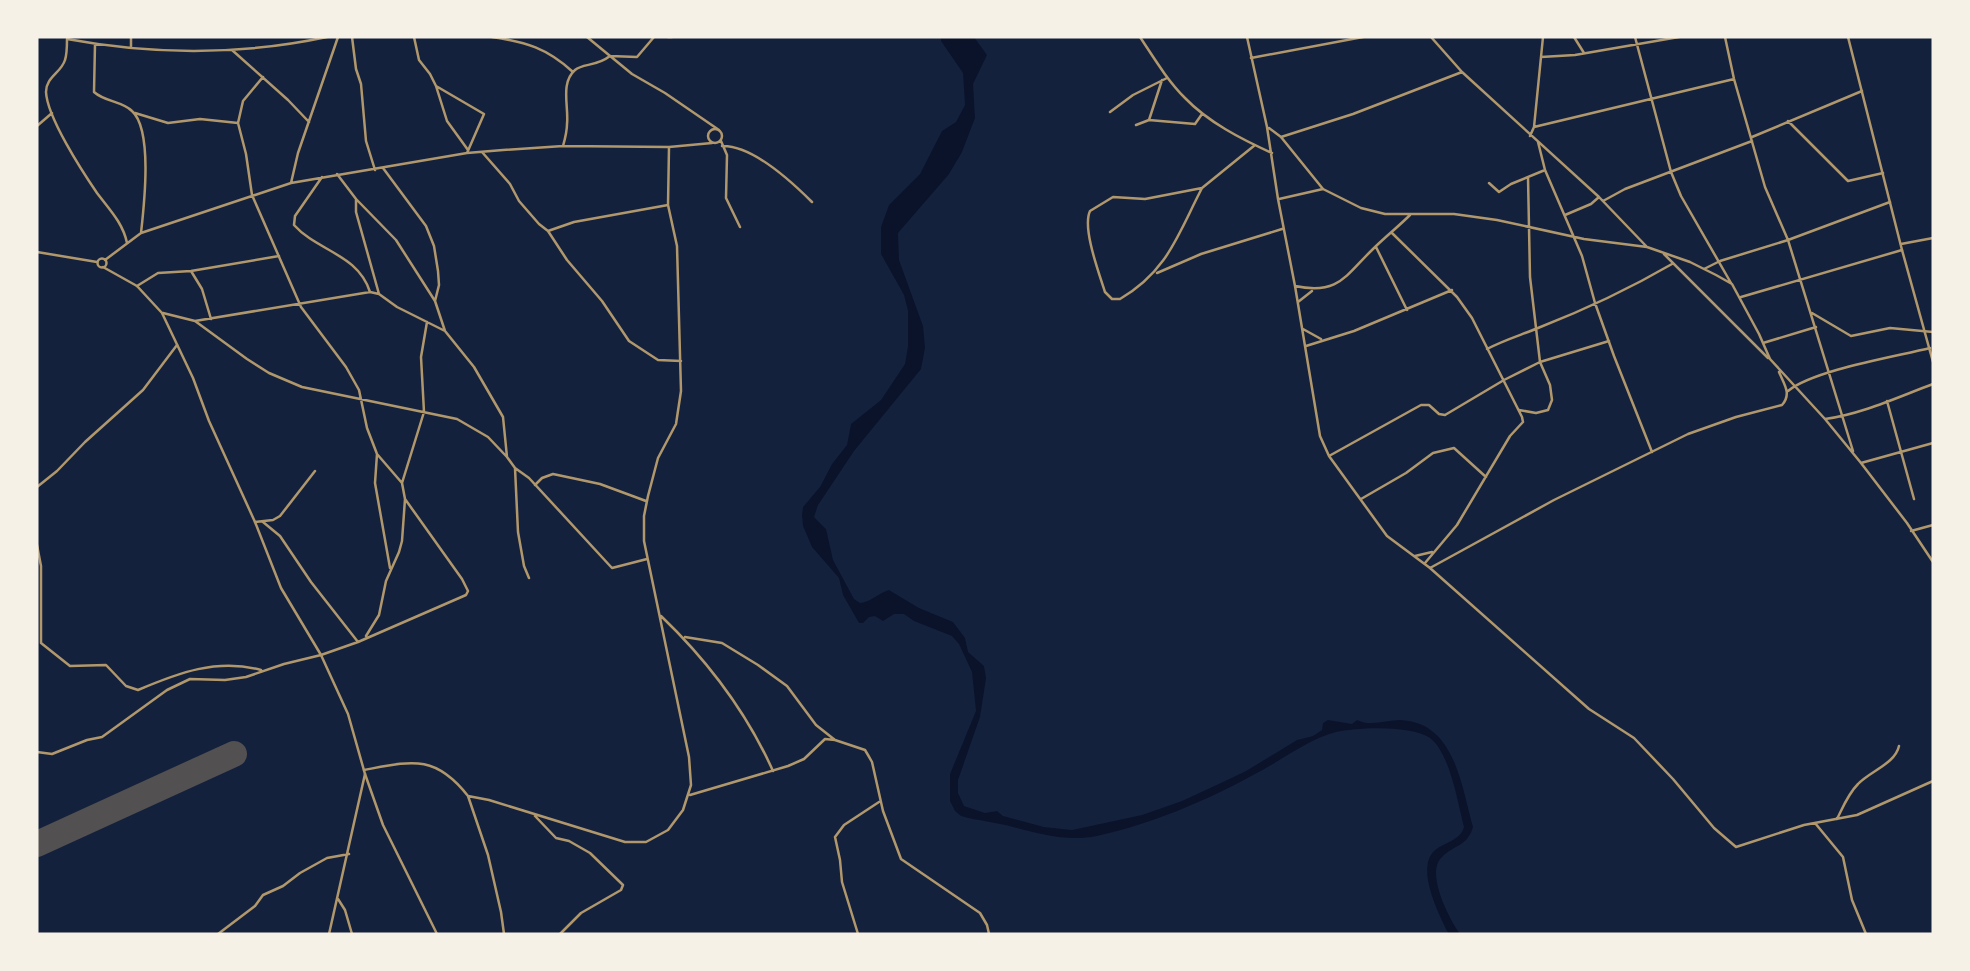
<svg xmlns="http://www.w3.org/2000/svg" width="1970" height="971" font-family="'Space Grotesk',sans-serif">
	<rect width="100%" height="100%" fill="#14213d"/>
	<path fill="#0b132b" d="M 941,37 L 974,37 L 987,55 L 973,84 L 975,118 L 962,152 L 949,174 L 898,233 L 899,260 L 923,326 L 925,348 L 921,369 L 854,451 L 818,505 L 814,517 L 826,529 L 833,560 L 854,599 L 860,603 C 871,602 878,593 889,590 L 919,608 L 953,622 L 965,638 L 968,652 L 984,666 L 986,678 L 980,717 L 958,780 L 958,793 L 964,806 L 985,813 L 997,811 L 1003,816 L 1044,827 L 1072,830 L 1142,815 L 1182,801 L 1223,782 L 1246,771 L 1297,740 L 1313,736 L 1322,730 L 1323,723 L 1328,720 L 1352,724 L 1357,720 C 1372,727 1385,720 1400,720 C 1455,722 1461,785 1473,827 C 1467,847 1455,844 1442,857 C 1425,872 1449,919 1460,934 L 1449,934 L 1447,931 C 1438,912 1416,869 1434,851 C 1444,842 1460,841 1464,827 C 1458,804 1450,753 1430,738 C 1411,725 1358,727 1336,732 C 1308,739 1281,761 1255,774 C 1206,801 1151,824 1097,836 C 1068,842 1040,834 1013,827 C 996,822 978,821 961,816 L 955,811 L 950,801 L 950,774 L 976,711 L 972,672 L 959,644 L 952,636 L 914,621 L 904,614 L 894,614 L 883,621 L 875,616 L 869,617 L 863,623 L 859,623 L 843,595 L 839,578 L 812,547 L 803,526 L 802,515 L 803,507 L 820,487 L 832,464 L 847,445 L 851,424 L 881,400 L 905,364 L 908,346 L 908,311 L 904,295 L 881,254 L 881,227 L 889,205 L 920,174 L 942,131 L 956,122 L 965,105 L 963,73 L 941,41 Z"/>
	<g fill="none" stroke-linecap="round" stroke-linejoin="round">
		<path stroke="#525050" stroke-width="26" d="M 37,844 L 234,754"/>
		<path stroke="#b1986c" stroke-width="2.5" d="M 352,37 L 356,69 L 361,84 L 366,141 L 375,170
			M 414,37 L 419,60 L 430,74 L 436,86 L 484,114 L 467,153
			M 492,37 C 526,42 547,48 573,72
			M 587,37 L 632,74 L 665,93 L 719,130
			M 668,37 L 672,37
			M 1140,37 C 1154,58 1167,80 1185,98 C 1208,122 1241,139 1272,153
			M 1247,37 L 1267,127 L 1278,199 L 1295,286 L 1320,436 L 1329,456 L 1387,536 L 1430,568 L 1589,709 L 1634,738 L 1673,779 L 1714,828 L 1736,847 L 1804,825 L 1857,815 L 1933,781
			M 1431,37 L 1462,72 L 1599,197 L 1647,247
			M 1574,37 L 1584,53
			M 1635,37 L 1671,172 L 1681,196 L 1731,283
			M 1725,37 L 1734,79 L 1765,187 L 1788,240 L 1853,451
			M 95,44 L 94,92 C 105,102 122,101 132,111 C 153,130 144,206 141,233
			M 131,47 L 131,37
			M 232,50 L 288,100 L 309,122
			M 1541,57 L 1575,55 L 1679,37
			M 1251,58 L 1363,37
			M 263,77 L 243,101 L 238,123 L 246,154 L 252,195 L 301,307 L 346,367 L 359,390 L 367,428 L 377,454 L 402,483
			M 436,86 L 447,121 L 468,150
			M 1110,112 L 1133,95 L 1167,78
			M 135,113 L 168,123 L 200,119 L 238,123
			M 1149,120 L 1162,80
			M 1788,121 L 1848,181 L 1883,173
			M 1136,125 L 1149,120 L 1195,124 L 1202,114
			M 37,126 L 52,113
			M 1534,127 L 1734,79
			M 1269,128 L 1281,137 L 1323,189 L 1361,208 L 1385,214 L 1454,214 L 1497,220 L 1584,239 L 1647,247 L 1690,262 L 1716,275 L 1732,284 L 1759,334 L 1770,359 L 1825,419 L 1861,463 L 1933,443
			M708 136a7 7 0 1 1 14 0a7 7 0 1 1-14 0Z
			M 1530,136 L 1534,127 L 1543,37
			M 1281,137 L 1353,114 L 1462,72
			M 1752,137 L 1862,91
			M 721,141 L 727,155 L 726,198 L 740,227
			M 1538,142 L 1545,170 L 1582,256 L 1595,303 L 1614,356 L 1652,452
			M 563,146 C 565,139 567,131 567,124 C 569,107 560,83 575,70 C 583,63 596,67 610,56 L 637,57 L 654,37
			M 722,146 C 752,145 792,182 812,202
			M 482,152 L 510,184 L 519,201 L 539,224 L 548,231 L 567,260 L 602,301 L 629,341 L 658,360 L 681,361
			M 383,168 L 426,226 L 434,246 L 438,271 L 439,285 L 435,301 L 445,331 L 474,367 L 503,417 L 507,457 L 515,468 L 518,532 L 524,566 L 529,578
			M 337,174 L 356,199 L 396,240 L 435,301
			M 322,177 L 295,216 L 294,225 C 317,251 358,254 370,292
			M 291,183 L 298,153 L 338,37
			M 1489,183 L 1499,192 L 1511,184 L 1545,170
			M 1202,188 C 1178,234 1168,271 1120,299 L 1112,299 L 1105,292 C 1099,273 1082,228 1090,211 L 1113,197 L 1145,199 L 1202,188 L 1255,145
			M 356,199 L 356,212 L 379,294
			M 1279,199 L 1323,189
			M 1603,201 L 1625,189 L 1752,141
			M 1565,215 L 1591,204 L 1599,197
			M 548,231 L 574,222 L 668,205
			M 1392,233 L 1457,297 L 1472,318 L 1522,417 L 1523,422 L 1510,436 L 1457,525 L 1425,563
			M 127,243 C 123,223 109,209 97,193 C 82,171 47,117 46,92 C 46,77 61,73 65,60 C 67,54 67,45 67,39 C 153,55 242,55 327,37
			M 1901,244 L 1933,238
			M 1376,247 L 1407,310
			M 37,252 L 97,262
			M 1664,254 L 1768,358
			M97.5 263a4.5 4.5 0 1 1 9 0a4.5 4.5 0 1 1-9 0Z
			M 105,260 L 141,233 L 291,183 L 467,153 L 503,150 L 563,146 L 669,147 L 712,143
			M 1704,269 L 1720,261 L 1788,240 L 1890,202
			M 191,271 L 202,289 L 211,319
			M 1157,273 L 1201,254 L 1282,229
			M 137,286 L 158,273 L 191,271 L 279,256
			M 1295,286 C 1339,295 1345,276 1373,249 C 1385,237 1398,227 1410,215
			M 1741,297 L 1902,250
			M 1298,302 L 1312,291
			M 163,313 L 195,321 L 247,359 L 269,373 L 302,387 L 457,419 L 488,437 L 507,457
			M 1812,313 L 1851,336 L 1890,328 L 1933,332
			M 195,321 L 370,292 L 379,294 L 397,307 L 445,331
			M 1303,329 L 1321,339
			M 1763,343 L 1816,327
			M 1306,346 L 1354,331 L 1452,290
			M 1487,349 C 1504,340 1521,335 1538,328 C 1584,310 1629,289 1672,264
			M 1788,391 C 1814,370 1894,357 1930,348
			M 1887,401 L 1914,499
			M 1519,410 L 1536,413 L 1548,410 L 1552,400 L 1550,385 L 1540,362 L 1530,277 L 1528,177
			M 1825,419 C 1862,414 1898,397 1933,384
			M 377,454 L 375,483 L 390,568
			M 1329,456 L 1421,405 L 1429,405 L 1439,414 L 1445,415 L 1504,380 L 1540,362 L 1609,341
			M 1861,463 L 1907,523 L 1933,562
			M 515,468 L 529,478 L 612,568 L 647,559
			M 535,485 L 542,478 L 553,474 L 600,484 L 646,501
			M 37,487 L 57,471 L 85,442 L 143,390 L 177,345
			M 1361,499 L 1406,473 L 1433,453 L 1454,448 L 1486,477
			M 255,522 L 273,520 L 280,516 L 315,471
			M 263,522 L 280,536 L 311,582 L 358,642
			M 1911,531 L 1933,525
			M 37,545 L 41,566 L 41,643 L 70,666 L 106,665 L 126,686 L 138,690 C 178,673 217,658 261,670
			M 1415,556 L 1432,552
			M 1430,568 L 1554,500 L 1688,434 L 1736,417 L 1782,405 C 1792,394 1784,384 1779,372
			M 661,616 C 709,662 746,711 773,771
			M 366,636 L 379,615 L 386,581 L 399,552 L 402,541 L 405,499 L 402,483 L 424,412 L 421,357 L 427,322
			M 685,637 L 722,643 L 758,665 L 787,686 L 816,725 L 835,740
			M 37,752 L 52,754 L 87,740 L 102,737 L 167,690 L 190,679 L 225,680 L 246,677 L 284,664 L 321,655 L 358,642 L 466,595 L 468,591 L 462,579 L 405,499
			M 364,770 C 412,761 435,754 468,796
			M 690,795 L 788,766 L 804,759 L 825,739 L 835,740 L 865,750 L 868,755 L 872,762 L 883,811 L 901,859 L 980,913 L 987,925 L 989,934
			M 535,816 L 556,838 L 569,841 L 590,853 L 623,885 L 621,890 L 581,913 L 560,934
			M 1837,819 C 1843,807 1848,794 1858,784 C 1870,771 1895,764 1899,746
			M 1815,823 L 1843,857 L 1852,900 L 1866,934
			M 338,899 L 345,910 L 352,934
			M 218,934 L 255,906 L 263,895 L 283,886 L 300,873 L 327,858 L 349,854
			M 329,934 L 365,774
			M 504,934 L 501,912 L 488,855 L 468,796 L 489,800 L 625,842 L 646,842 L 668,830 L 683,810 L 691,785 L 689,757 L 644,541 L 644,516 L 648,496 L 658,458 L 676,424 L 681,391 L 677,246 L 668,205 L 669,147
			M 858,934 L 842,882 L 840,860 L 835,837 L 844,825 L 879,802"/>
		<path stroke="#b1986c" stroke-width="2.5" d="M 1848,37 L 1902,250 L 1933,362
			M 103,267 L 137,286 L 162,313 L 193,378 L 209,421 L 255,522 L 281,588 L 321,655 L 348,714 L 365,774 L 383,825 L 437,934"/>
	</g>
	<rect width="1970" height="971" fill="none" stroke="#f6f1e7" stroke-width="77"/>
</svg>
